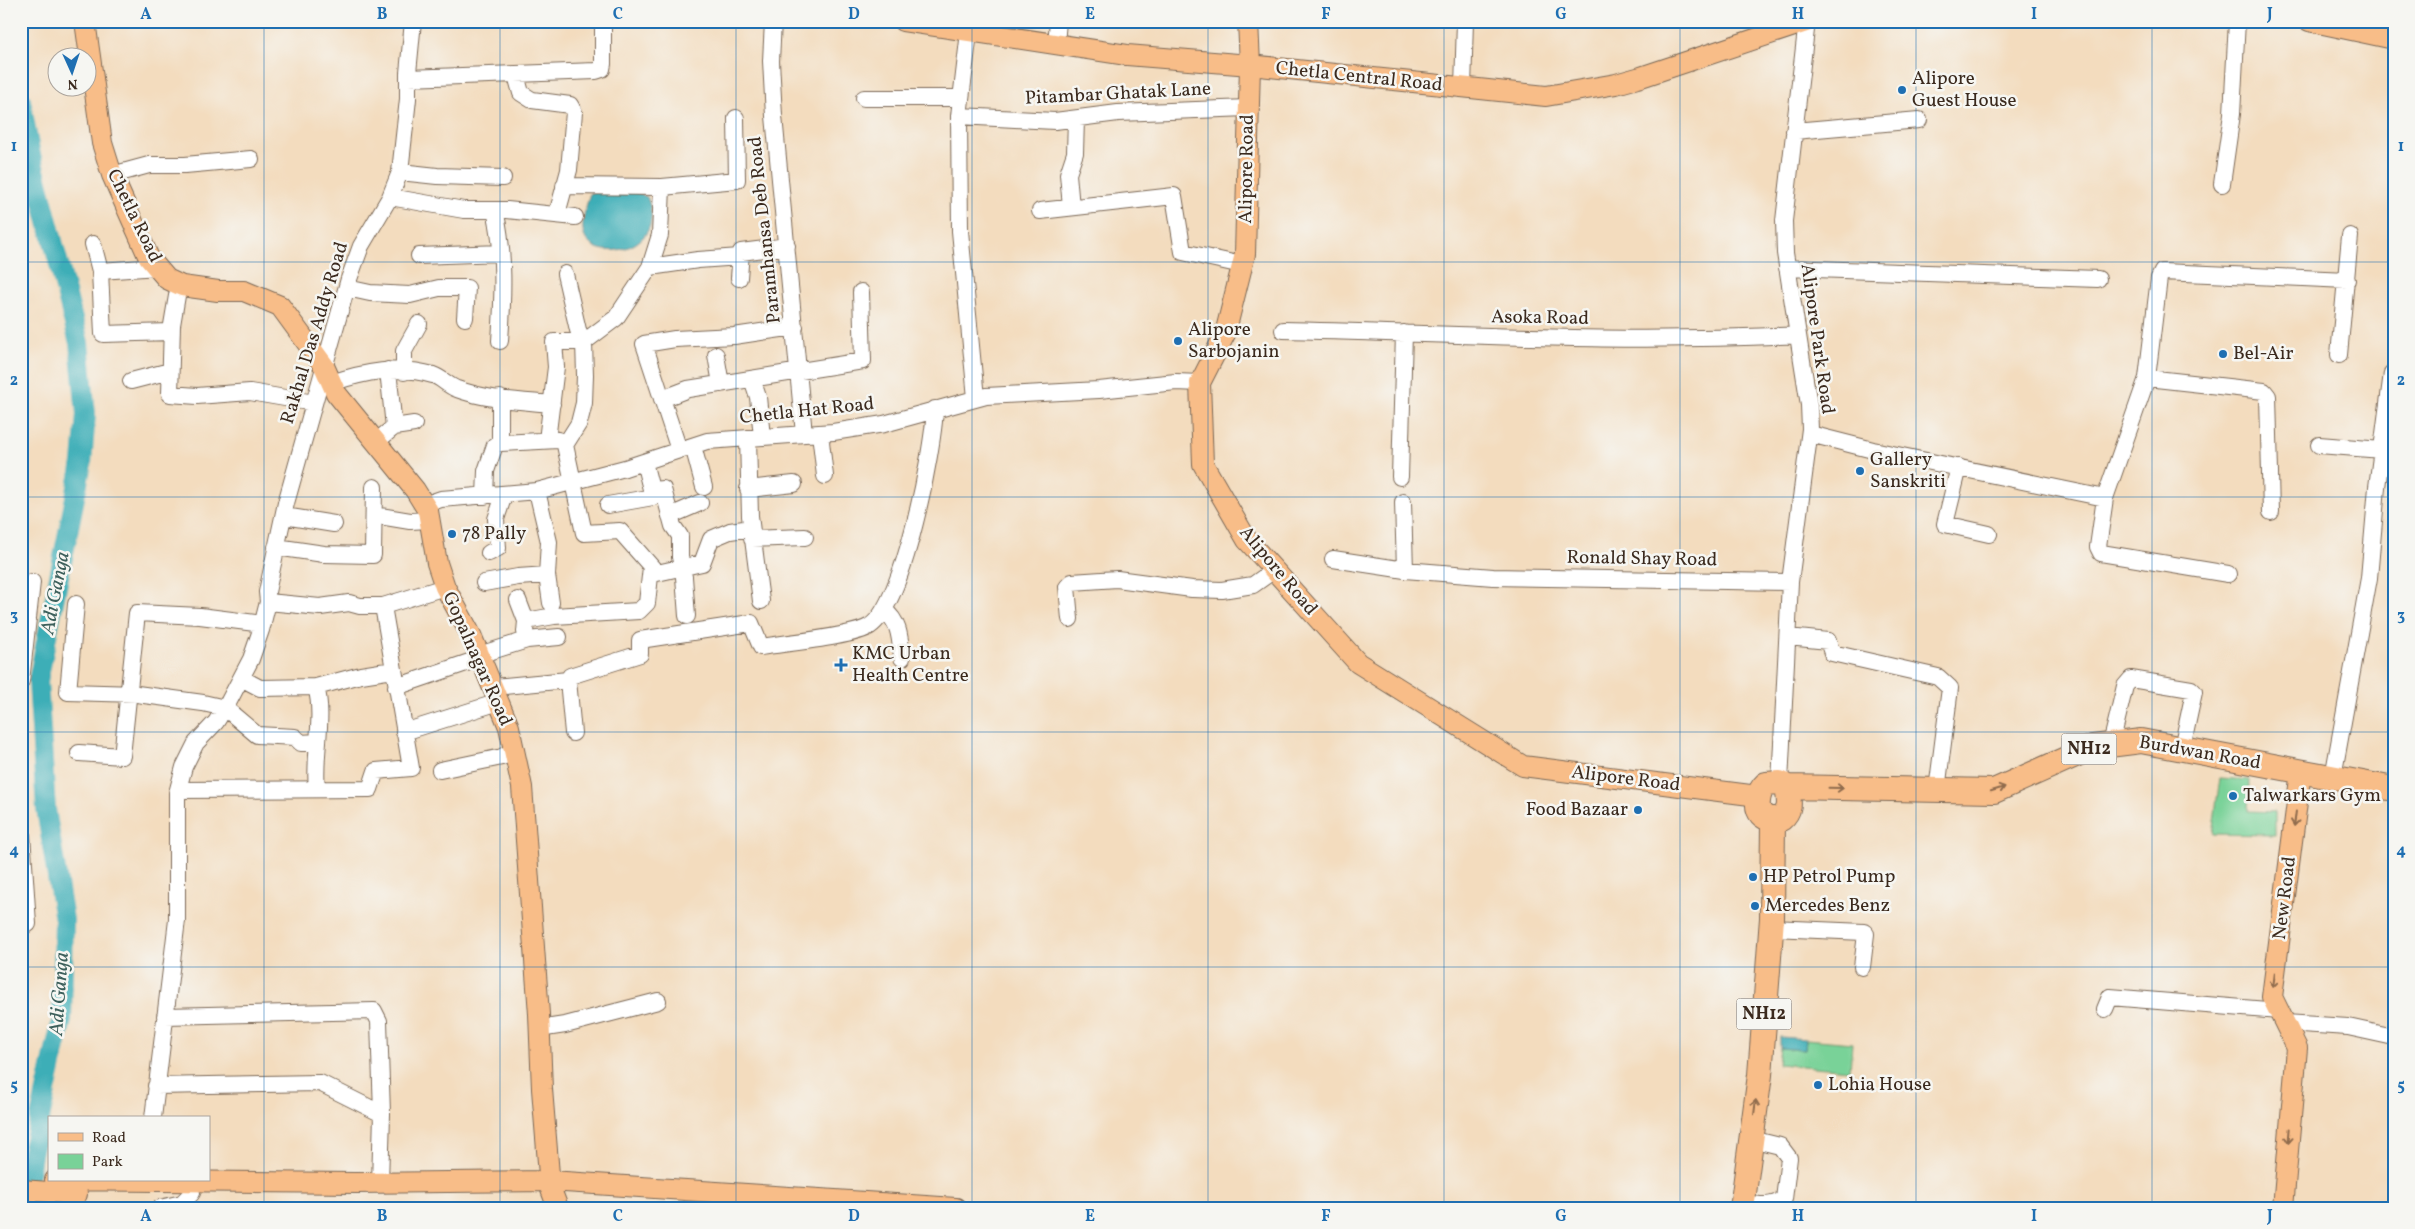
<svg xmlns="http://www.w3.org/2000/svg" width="2415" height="1229" font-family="Vollkorn,serif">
	<rect width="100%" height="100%" fill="#f6f6f2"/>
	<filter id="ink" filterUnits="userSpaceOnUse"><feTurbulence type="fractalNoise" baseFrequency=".02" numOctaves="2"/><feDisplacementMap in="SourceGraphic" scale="10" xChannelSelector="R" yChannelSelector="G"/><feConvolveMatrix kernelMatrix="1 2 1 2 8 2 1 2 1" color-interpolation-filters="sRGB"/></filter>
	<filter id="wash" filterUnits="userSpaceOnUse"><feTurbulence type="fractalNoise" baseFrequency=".0096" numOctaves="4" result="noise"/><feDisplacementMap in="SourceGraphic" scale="20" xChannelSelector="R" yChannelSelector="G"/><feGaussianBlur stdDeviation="1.12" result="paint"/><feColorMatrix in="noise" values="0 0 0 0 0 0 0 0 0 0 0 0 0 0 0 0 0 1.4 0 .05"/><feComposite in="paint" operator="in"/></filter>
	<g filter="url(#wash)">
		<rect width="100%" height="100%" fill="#f3dcbe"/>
		<path fill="#79d298" stroke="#5a7e5b" d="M 2220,778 L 2249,780 L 2248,811 L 2275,812 L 2275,835 L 2212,834 Z
			M 1806,1039 L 1852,1043 L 1850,1070 L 1778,1064 L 1780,1048 L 1805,1050 Z"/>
		<path fill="#3daeb7" stroke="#3c6c6a" d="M 628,188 L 647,197 C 670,251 593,265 584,235 C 580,222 587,205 590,193 Z
			M 1780,1037 L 1806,1039 L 1805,1050 L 1780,1048 Z"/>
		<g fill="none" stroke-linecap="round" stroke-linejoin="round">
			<path stroke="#3daeb7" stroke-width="20" d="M 21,101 L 30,151 L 79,343 L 86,414 L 82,463 L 38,681 L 46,809 L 64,920 L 62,1019 L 32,1154 L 24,1208"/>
		</g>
	</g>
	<g filter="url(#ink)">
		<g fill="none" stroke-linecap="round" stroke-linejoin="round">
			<g stroke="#7b6856" stroke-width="18">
				<path id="minor" d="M 773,21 L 771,61 L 774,116 L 804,434
					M 969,32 L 959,116 L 960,231 L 976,398
					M 1056,44 L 1058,21
					M 516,75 L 521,93 L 532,100 L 570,105 L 574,112 L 569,170 L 557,214
					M 408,78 L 596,71 L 602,69 L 603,64 L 603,21
					M 1463,88 L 1465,21
					M 864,98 L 961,98
					M 959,116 L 1055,121 L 1118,113 L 1248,108
					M 1794,131 L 1919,120
					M 400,172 L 437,176 L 503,178
					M 112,175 L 149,165 L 185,165 L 251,159
					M 2222,184 L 2232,114 L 2237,21
					M 564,186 L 662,187
					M 390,197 L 464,210 L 507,210 L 575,217
					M 1071,207 L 1068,174 L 1075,153 L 1076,119
					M 495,210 C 505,253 503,297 500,341
					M 1040,211 L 1174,196 L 1183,252 L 1242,265
					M 93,244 L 100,271 L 103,334 L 171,332
					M 419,256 L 501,253
					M 650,267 L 698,260 L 740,257
					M 1787,268 L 2098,279
					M 100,271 L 158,267
					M 565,274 L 578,330 L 584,342 L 585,375 L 584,403 L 579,423 L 565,445 L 584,533 L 620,531 L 657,573 L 702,563 L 711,539 L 730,531 L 751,528
					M 739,278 L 741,252 L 787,246
					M 179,284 L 172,325 L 170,394 L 197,396 L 250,392 L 314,403
					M 347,288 L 370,293 L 410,295 L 439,288 L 467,288 L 465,318
					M 1283,330 C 1454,334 1626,344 1798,335
					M 716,355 L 721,384
					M 2339,355 L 2350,236
					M 404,372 L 404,351 L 419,324
					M 2147,378 L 2264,391 L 2268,396 L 2271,512
					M 752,379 L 758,397 L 762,437
					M 131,381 L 170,371
					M 331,383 C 364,372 399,365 433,375 C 442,378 448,386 457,389 C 486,400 521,401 552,404
					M 662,399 L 688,389 L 863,361 L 861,292
					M 394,427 L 414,424
					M 820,433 L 825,476
					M 1810,434 L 1873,450 L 2105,498 L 2147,378 L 2159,278 L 2162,272 L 2347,280
					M 748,438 L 750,516 L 761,601
					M 547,440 L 556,367 L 554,342 L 584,342 L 616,318 L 650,267 L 660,235 L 662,187 L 737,180 L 736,118
					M 376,442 L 394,427 L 388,370
					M 500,443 L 558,440
					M 2319,445 L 2382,450
					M 693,446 L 704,487
					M 679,450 L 644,344 L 675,339 L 734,336 L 795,327
					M 1959,467 L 1945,524 L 1989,534
					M 1400,477 L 1404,333
					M 748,489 L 794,484
					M 652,490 L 663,489 L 673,526 L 680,536 L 680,557 L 684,577 L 687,616
					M 537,491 L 549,542 L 547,575 L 551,603
					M 485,496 L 486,471 L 495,445 L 500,443 L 500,398
					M 2105,498 L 2098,547 L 2101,553 L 2228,574
					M 1403,502 L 1405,570
					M 424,505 L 441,499 L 537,491 L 625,468 L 707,441 L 833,432 L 884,424 L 986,396 L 1099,390 L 1176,382 L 1200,383
					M 608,505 L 653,497 L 644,462
					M 374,515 L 410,521 L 429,520
					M 284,516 L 334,524
					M 670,516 L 700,503
					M 752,539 L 805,537
					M 276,547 L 324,554 L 373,555 L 374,487
					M 489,553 L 498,548 L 496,519 L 504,495
					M 1333,559 L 1405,570 L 1493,577 L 1790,582
					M 484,583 L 518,577 L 547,575
					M 518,600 L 526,621 L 525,632
					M 268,602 L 320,607 L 349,603 L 360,606 L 383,606
					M 76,604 L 68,692 L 137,694 L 203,703 L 225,708 L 257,735 L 295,737 L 301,743 L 317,742
					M 884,610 C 900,622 900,639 902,658
					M 1070,619 L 1067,587 L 1072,582 L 1117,579 L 1192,589 L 1222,590 L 1253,585 L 1274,570
					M 526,621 L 554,616 L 639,611 L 647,603 L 651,567
					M 1788,637 L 1828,641 L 1832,653 L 1938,677 L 1950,688 L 1937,790
					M 479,655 L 527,640 L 559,637
					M 241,678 L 260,688 L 316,687 L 361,675 L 393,670
					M 21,681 L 32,582
					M 316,687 C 325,717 313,757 317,789
					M 396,687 L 481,658
					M 494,687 L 568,680
					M 404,732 L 499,702
					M 573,733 L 568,680 L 570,676 L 640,654 L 640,640 L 751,623 L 761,647 C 784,643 854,637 870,626 C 904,604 933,450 935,409
					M 2114,743 L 2112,740 L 2125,686 L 2131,679 L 2191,689 L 2194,692 L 2182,748
					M 79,753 L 122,756 L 137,613 L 200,616 L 263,624
					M 440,770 L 502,757 L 514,750
					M 2333,777 L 2369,578 L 2377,487 L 2392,373
					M 1780,783 L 1790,582 L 1810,429 L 1809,405 L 1785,253 L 1784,221 L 1807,21
					M 178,790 L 370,789 L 376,771 L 411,768 L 383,606 L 445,587
					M 21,819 L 28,924
					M 1771,928 L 1864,932 L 1866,934 L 1862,967
					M 2105,1009 L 2110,997 L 2279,1011
					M 165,1016 L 374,1011 L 379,1021 L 382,1114 L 380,1183
					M 2285,1023 L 2348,1027 L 2394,1037
					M 539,1029 L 565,1025 L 658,1001
					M 156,1086 L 320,1083 L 382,1114
					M 153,1118 L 177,920 L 177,793 L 184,767 L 196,743 L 216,722 L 228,703 L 251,659 L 261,630 L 268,602 L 267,592 L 275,554 L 286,503 L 349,279 L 361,246 L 390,197 L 400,172 L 408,99 L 408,73 L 413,21
					M 1742,1202 C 1758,1205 1770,1208 1784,1199 L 1789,1158 L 1780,1146 L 1751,1139
					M 160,1208 L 182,1203 L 192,1193"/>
			</g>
			<g stroke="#7b6856" stroke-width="22">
				<path id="major" d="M 85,21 L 102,143 L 112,175 L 149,258 L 167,279 L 182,286 L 218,291 L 244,291 L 280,306 L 324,366 L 336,393 L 415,490 L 428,511 L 437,563 L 445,587 L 471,635 L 509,727 L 522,787 L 539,1014 L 542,1089 L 550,1187 L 558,1208
					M 903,21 L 1127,55 L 1250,65 L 1546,96 L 1616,84 L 1641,77 L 1809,21
					M 1248,21 L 1250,65 L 1245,254 L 1225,334 L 1200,383 L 1203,464 L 1247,540 L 1358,663 L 1523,766 L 1758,796
					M 2309,21 L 2394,39
					M 55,1180 L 356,1183 L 550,1181 L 956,1208
					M 21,1190 L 77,1194
					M 2283,1208 L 2297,1048 L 2272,997 L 2301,771"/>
			</g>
			<g stroke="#7b6856" stroke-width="26">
				<path id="highway" d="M 1787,787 C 1789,800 1792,810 1781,819 C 1776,819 1769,820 1765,817 C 1753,811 1758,791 1766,784 L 1780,783 L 1787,787 L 1994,791 L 2093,747 L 2141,741 L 2394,789
					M 1742,1208 L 1760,1075 L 1772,918 L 1773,819"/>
			</g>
			<use href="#minor" stroke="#fff" stroke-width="16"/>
			<use href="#major" stroke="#f8bd88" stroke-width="20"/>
			<use href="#highway" stroke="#f8bd88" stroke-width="24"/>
		</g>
		<defs><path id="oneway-shaft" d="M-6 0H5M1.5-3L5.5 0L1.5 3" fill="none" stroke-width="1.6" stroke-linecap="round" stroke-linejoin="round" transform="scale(1.25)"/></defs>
		<g stroke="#906c4e">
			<use href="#oneway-shaft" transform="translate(1836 788) rotate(1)"/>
			<use href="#oneway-shaft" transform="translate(1998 789) rotate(-17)"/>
			<use href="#oneway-shaft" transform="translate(2295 819) rotate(97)"/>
			<use href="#oneway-shaft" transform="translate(2274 980) rotate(97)"/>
			<use href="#oneway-shaft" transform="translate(1755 1107) rotate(-83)"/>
			<use href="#oneway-shaft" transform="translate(2289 1136) rotate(95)"/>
		</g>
	</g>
	<path fill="none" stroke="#1f6fb2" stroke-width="1" stroke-opacity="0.55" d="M 264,21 L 264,1208M 500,21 L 500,1208M 736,21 L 736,1208M 972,21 L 972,1208M 1208,21 L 1208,1208M 1444,21 L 1444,1208M 1680,21 L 1680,1208M 1916,21 L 1916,1208M 2152,21 L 2152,1208M 21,262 L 2394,262M 21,497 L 2394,497M 21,732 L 2394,732M 21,967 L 2394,967"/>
	<g fill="#1f6fb2" stroke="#f6f6f2" stroke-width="2">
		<circle cx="1902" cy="90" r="5"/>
		<circle cx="1178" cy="341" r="5"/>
		<circle cx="2223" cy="354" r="5"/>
		<circle cx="1860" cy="471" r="5"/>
		<circle cx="452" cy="534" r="5"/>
		<path d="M838.5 657.5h5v5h5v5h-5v5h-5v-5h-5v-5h5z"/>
		<circle cx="2233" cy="796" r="5"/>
		<circle cx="1638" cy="810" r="5"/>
		<circle cx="1753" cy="877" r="5"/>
		<circle cx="1755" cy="906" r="5"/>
		<circle cx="1818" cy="1085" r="5"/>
	</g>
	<g text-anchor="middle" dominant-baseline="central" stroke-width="5" stroke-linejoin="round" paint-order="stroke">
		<g fill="#f6f6f2" stroke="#73675e" stroke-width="1">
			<rect x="2061.5" y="733.5" width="55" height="31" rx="4"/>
			<rect x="1736.5" y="998.5" width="55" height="31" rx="4"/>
		</g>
		<g font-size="18" font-weight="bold" fill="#3b2a1e">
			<text x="2089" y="749">NH12</text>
			<text x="1764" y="1014">NH12</text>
		</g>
		<g font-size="19" fill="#3b2a1e" stroke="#f6f6f2">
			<text transform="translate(1359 77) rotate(6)">Chetla Central Road</text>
			<text transform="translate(1118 94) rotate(-3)">Pitambar Ghatak Lane</text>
			<text transform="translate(1247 169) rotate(-89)">Alipore Road</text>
			<text transform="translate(134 216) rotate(64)">Chetla Road</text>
			<text transform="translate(765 230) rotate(-96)">Paramhansa Deb Road</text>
			<text transform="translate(1540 318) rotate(1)">Asoka Road</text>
			<text transform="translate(315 333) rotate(-73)">Rakhal Das Addy Road</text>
			<text transform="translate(1817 339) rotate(82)">Alipore Park Road</text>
			<text transform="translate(807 411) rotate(-6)">Chetla Hat Road</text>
			<text transform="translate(1642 559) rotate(1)">Ronald Shay Road</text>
			<text transform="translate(1278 571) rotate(50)">Alipore Road</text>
			<text transform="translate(477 659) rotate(66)">Gopalnagar Road</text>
			<text transform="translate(2200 753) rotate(10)">Burdwan Road</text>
			<text transform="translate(1626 779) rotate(7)">Alipore Road</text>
			<text transform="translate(2285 898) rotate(-83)">New Road</text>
		</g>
		<g font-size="19" fill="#3b2a1e" stroke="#f6f6f2" text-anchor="start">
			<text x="1912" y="79">Alipore<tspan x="1912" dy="22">Guest House</tspan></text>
			<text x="1188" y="330">Alipore<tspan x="1188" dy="22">Sarbojanin</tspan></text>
			<text x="2233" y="354">Bel-Air</text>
			<text x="1870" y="460">Gallery<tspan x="1870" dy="22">Sanskriti</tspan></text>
			<text x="462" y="534">78 Pally</text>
			<text x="852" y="654">KMC Urban<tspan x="852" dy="22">Health Centre</tspan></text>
			<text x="2243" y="796">Talwarkars Gym</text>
			<text x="1628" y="810" text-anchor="end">Food Bazaar</text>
			<text x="1763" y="877">HP Petrol Pump</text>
			<text x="1765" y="906">Mercedes Benz</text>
			<text x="1828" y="1085">Lohia House</text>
		</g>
		<g font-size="20" font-style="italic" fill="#3c5f5b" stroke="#f6f6f2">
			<text transform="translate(56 593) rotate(-79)">Adi Ganga</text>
			<text transform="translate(60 994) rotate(-86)">Adi Ganga</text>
		</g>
	</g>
	<rect width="2415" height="1229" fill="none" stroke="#f6f6f2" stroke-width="55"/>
	<rect x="48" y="1116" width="162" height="65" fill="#f6f6f2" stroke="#aba49d"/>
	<rect x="58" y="1133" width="25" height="8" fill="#f8bd88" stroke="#aba49d"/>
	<text x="92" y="1142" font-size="15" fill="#3b2a1e">Road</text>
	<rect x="58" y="1154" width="25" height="15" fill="#79d298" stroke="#aba49d"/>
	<text x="92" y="1166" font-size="15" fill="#3b2a1e">Park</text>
	<g transform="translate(72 72) rotate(177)"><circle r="24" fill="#f6f6f2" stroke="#aba49d"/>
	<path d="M0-4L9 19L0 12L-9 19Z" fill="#1f6fb2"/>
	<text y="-8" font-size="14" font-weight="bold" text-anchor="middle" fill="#3b2a1e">N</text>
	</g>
	<rect x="28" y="28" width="2360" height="1174" fill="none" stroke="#1f6fb2" stroke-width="2"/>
	<g font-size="16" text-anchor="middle" font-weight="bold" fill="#1f6fb2">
		<text x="146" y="19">A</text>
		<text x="382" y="19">B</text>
		<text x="618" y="19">C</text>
		<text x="854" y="19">D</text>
		<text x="1090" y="19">E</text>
		<text x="1326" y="19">F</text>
		<text x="1561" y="19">G</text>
		<text x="1798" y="19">H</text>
		<text x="2034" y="19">I</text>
		<text x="2270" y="19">J</text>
		<text x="14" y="151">1</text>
		<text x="2401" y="151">1</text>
		<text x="14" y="385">2</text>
		<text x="2401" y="385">2</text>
		<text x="14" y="620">3</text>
		<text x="2401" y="620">3</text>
		<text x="14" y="855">4</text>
		<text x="2401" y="855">4</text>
		<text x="14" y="1090">5</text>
		<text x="2401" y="1090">5</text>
		<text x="146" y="1221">A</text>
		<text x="382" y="1221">B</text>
		<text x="618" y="1221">C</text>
		<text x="854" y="1221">D</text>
		<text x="1090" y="1221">E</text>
		<text x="1326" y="1221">F</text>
		<text x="1561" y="1221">G</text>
		<text x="1798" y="1221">H</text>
		<text x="2034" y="1221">I</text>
		<text x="2270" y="1221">J</text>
	</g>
</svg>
